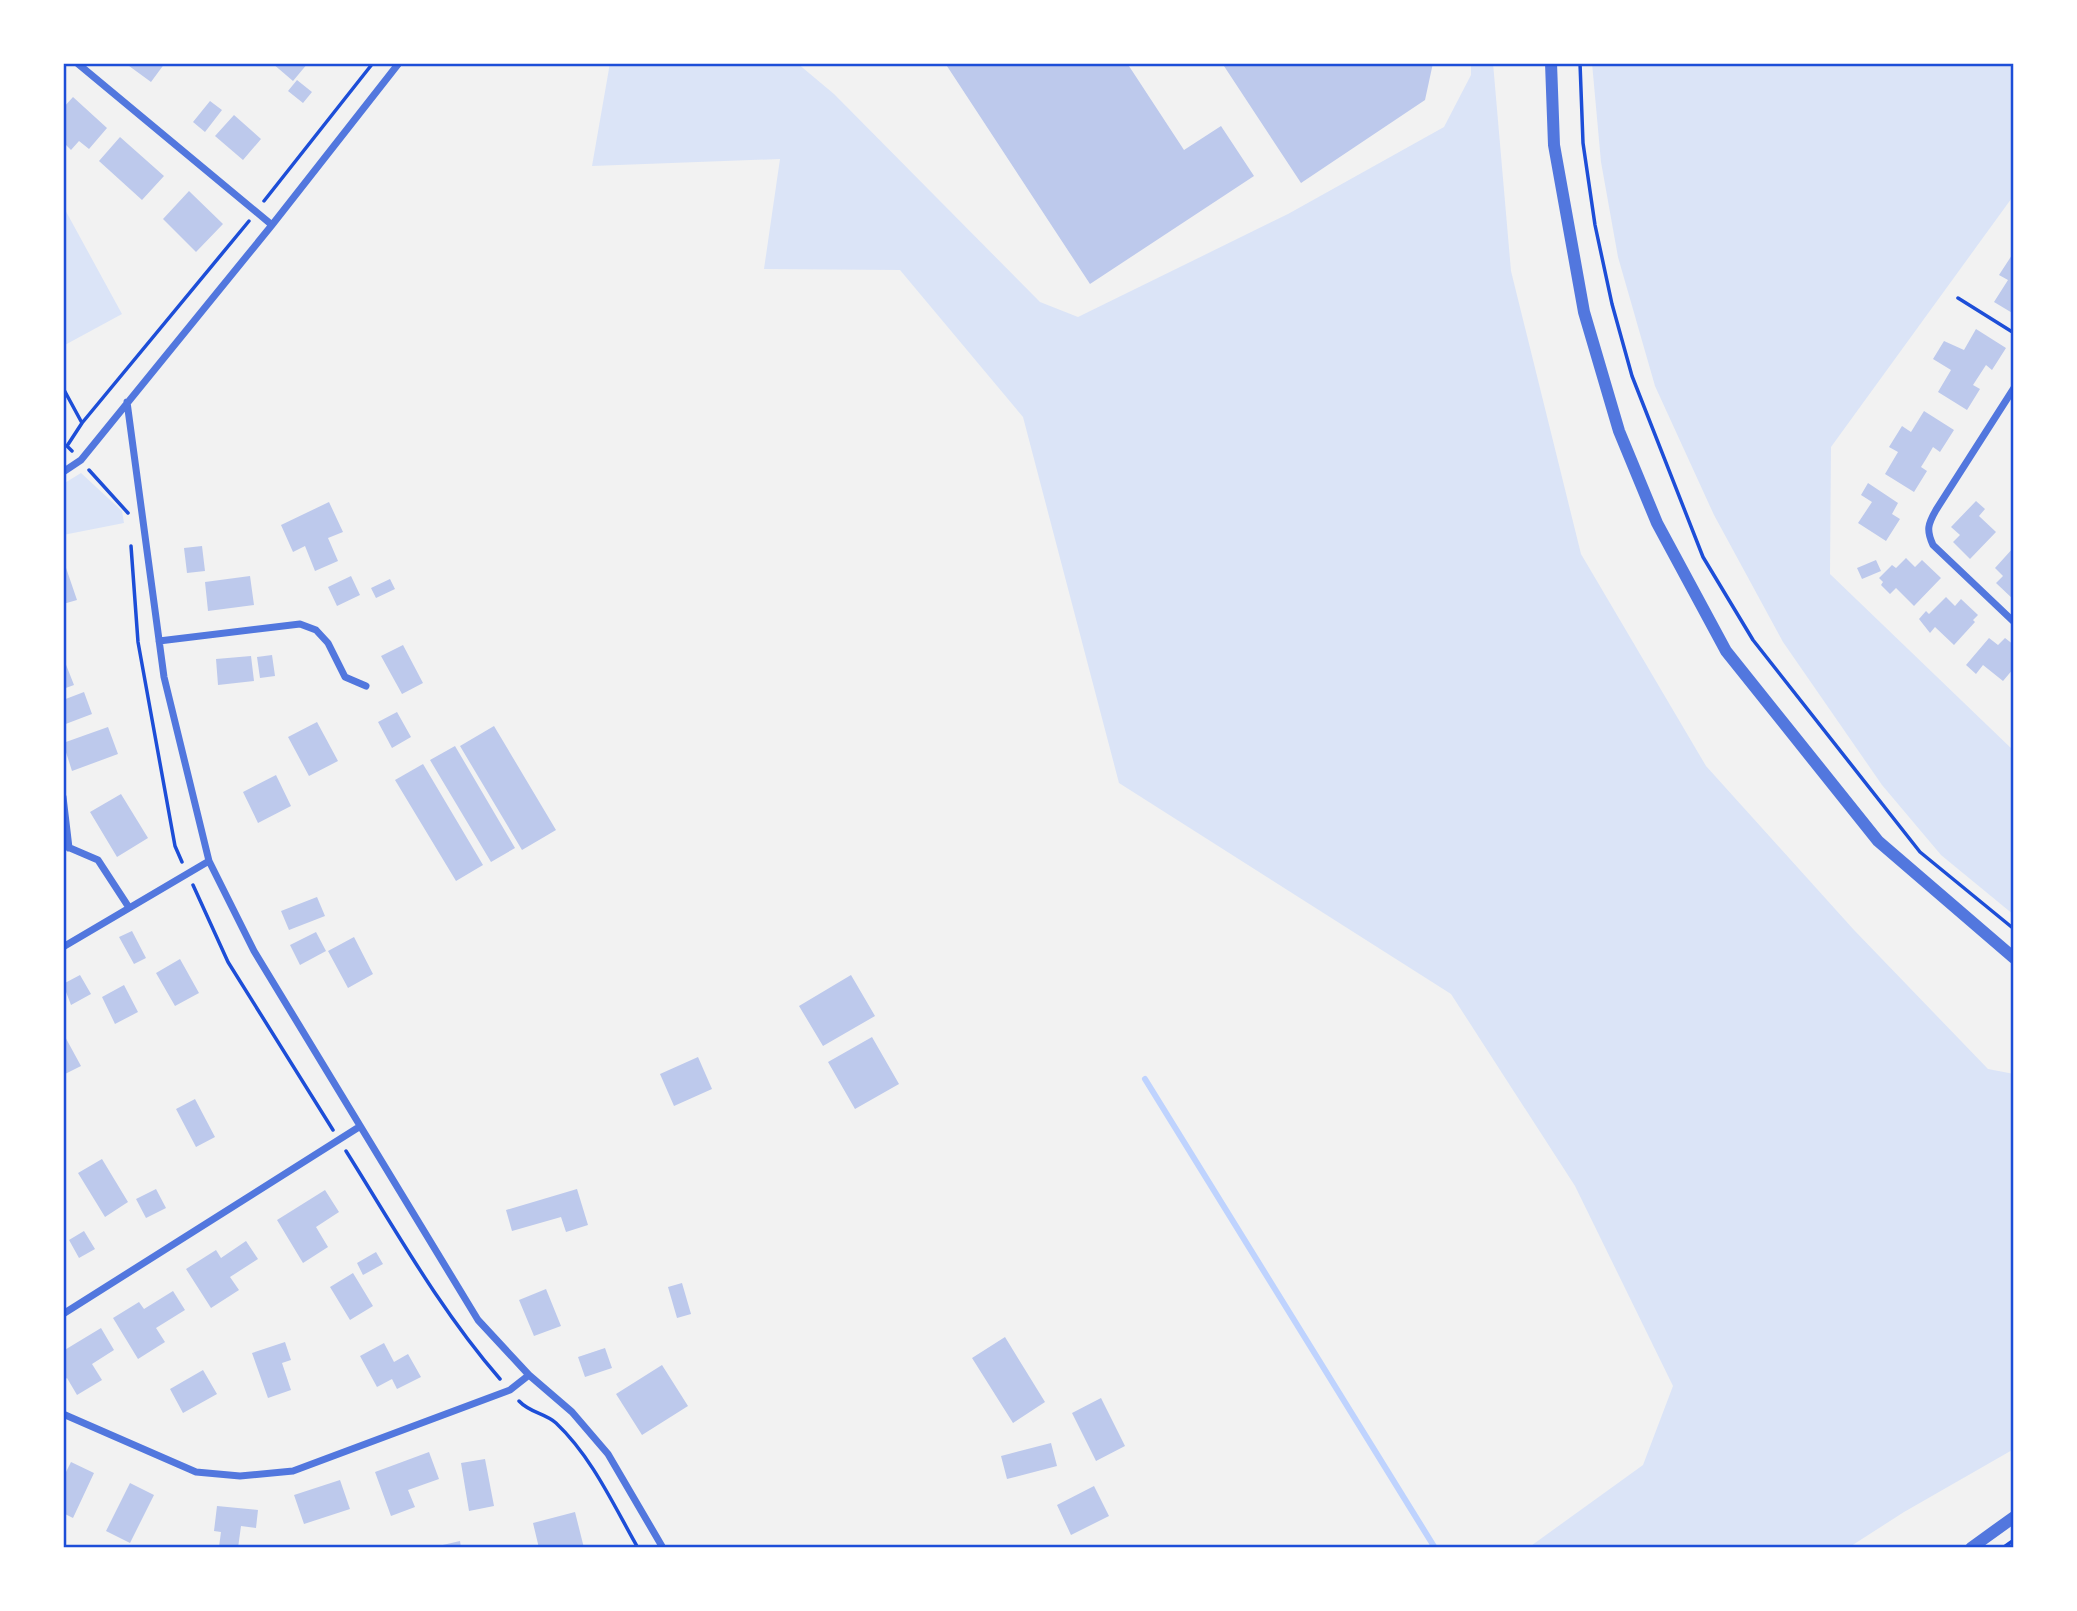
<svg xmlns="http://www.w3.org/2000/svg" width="2077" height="1611" font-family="'PT Sans',sans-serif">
	<rect width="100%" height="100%" fill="#f2f2f2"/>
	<path fill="#dbe4f7" d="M 610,63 L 797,63 L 834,94 L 1040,302 L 1078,317 L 1288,214 L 1444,127 L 1471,75 L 1471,63 L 1493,63 L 1511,271 L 1581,554 L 1706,766 L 1854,930 L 1988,1069 L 2014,1074 L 2014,1449 L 1904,1512 L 1848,1548 L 1528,1548 L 1643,1465 L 1673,1386 L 1575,1186 L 1451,994 L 1119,783 L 1023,417 L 900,270 L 764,269 L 780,159 L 592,166 Z
		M 1592,63 L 2014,63 L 2014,195 L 1831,447 L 1830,574 L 2014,751 L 2014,915 L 1941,855 L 1882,785 L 1783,642 L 1714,515 L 1655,386 L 1618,257 L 1601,162 Z
		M 63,206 L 122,314 L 63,346 Z
		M 81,473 L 122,511 L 124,523 L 63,535 L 63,484 Z"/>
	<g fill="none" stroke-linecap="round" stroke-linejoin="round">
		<path stroke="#bfd3fe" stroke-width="6" d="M 1145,1079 L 1435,1548"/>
	</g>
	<path fill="#bdc9ec" d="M 125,63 L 165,63 L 151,82 Z
		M 272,63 L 308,63 L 293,81 Z
		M 945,63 L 1127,63 L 1184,150 L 1221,126 L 1254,176 L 1090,284 Z
		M 1222,63 L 1433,63 L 1425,100 L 1301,183 Z
		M 297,80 L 312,92 L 303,103 L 288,91 Z
		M 73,97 L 107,128 L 89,149 L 79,141 L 71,150 L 63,142 L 63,108 Z
		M 210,101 L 222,110 L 205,132 L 193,122 Z
		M 234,115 L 261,139 L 243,160 L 215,136 Z
		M 120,137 L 164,176 L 142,200 L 99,161 Z
		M 189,191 L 223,224 L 196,252 L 163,219 Z
		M 2012,255 L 2014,256 L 2014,314 L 1994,302 L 2008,280 L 1999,275 Z
		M 1976,329 L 2006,348 L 1992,370 L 1986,365 L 1973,385 L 1980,389 L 1967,410 L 1938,392 L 1951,370 L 1933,359 L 1944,341 L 1964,350 Z
		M 1924,411 L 1954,430 L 1940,452 L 1933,447 L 1926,459 L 1921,467 L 1927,471 L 1914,492 L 1885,474 L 1898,452 L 1889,447 L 1902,426 L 1911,432 Z
		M 1868,483 L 1898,503 L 1892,514 L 1900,519 L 1886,541 L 1858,523 L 1872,502 L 1861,495 Z
		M 1976,501 L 1985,509 L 1979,516 L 1996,532 L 1970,559 L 1953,542 L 1960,535 L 1951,527 Z
		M 329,502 L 343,532 L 328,538 L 338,561 L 315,571 L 305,546 L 293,552 L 281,525 Z
		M 202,546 L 205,571 L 187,573 L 184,548 Z
		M 2014,547 L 2014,600 L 1996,583 L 2003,576 L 1995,568 Z
		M 1906,558 L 1915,567 L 1922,560 L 1941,578 L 1914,606 L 1896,588 L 1890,594 L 1881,585 L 1883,582 L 1879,578 L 1892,565 L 1896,568 Z
		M 63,559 L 77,600 L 63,604 Z
		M 1876,560 L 1881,571 L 1862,579 L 1857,568 Z
		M 250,576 L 254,605 L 208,611 L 205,582 Z
		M 351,576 L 360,595 L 337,606 L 328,587 Z
		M 390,579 L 395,589 L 376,598 L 371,588 Z
		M 1946,597 L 1955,606 L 1961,599 L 1978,615 L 1973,620 L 1975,622 L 1954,645 L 1935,627 L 1930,633 L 1919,619 L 1926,611 L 1929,614 Z
		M 1989,638 L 1998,645 L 2005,638 L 2014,645 L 2014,668 L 2003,681 L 1983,665 L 1976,674 L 1966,665 Z
		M 403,645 L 423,683 L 402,694 L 381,656 Z
		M 272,655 L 275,676 L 260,678 L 257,657 Z
		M 251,656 L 254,681 L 218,685 L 216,659 Z
		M 63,657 L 74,685 L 63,689 Z
		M 84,692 L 92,714 L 63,725 L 63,700 Z
		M 397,712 L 411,737 L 392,748 L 378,722 Z
		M 317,722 L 338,761 L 309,776 L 288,737 Z
		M 494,726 L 556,830 L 522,850 L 460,746 Z
		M 108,727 L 118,754 L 72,771 L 63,743 Z
		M 455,746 L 515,848 L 491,862 L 430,760 Z
		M 423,764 L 483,865 L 456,881 L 395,780 Z
		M 276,775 L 291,806 L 258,823 L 243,792 Z
		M 121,794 L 148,838 L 117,857 L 90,812 Z
		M 317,897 L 325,916 L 289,930 L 281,911 Z
		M 132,931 L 146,958 L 134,964 L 119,937 Z
		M 316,932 L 326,951 L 300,965 L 290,945 Z
		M 354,937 L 373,974 L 348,988 L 328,951 Z
		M 180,959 L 199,993 L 175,1006 L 156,973 Z
		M 80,975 L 91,994 L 71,1005 L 63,984 Z
		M 851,975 L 875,1016 L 823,1046 L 799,1006 Z
		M 124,985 L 138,1012 L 115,1024 L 102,997 Z
		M 63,1033 L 81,1066 L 63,1075 Z
		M 872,1037 L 899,1084 L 855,1109 L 828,1062 Z
		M 698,1057 L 712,1089 L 674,1106 L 660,1074 Z
		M 195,1099 L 215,1137 L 196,1147 L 176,1109 Z
		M 102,1159 L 128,1202 L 105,1217 L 78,1173 Z
		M 156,1189 L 166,1208 L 146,1218 L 136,1199 Z
		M 577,1189 L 588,1225 L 566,1232 L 561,1217 L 512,1231 L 506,1210 Z
		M 325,1190 L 339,1212 L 316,1227 L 328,1247 L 303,1263 L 277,1220 Z
		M 84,1231 L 95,1249 L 79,1258 L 69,1240 Z
		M 246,1241 L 258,1259 L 230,1277 L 239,1290 L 211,1308 L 186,1269 L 216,1250 L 221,1258 Z
		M 376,1252 L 383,1264 L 363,1275 L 357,1263 Z
		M 353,1273 L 373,1306 L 350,1320 L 330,1287 Z
		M 682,1283 L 691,1314 L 677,1318 L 668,1287 Z
		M 546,1289 L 561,1326 L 534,1336 L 519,1300 Z
		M 173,1291 L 185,1310 L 156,1328 L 165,1342 L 138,1359 L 113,1318 L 139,1302 L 144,1309 Z
		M 101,1328 L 114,1350 L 92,1364 L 102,1380 L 77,1395 L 67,1378 L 63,1381 L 63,1351 Z
		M 1005,1337 L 1045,1402 L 1013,1423 L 972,1358 Z
		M 285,1342 L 291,1360 L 282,1363 L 291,1390 L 268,1398 L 252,1353 Z
		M 384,1343 L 394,1362 L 408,1354 L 421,1377 L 397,1389 L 392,1379 L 377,1387 L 360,1356 Z
		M 605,1348 L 612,1368 L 585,1377 L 578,1357 Z
		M 662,1365 L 688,1406 L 642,1435 L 616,1394 Z
		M 203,1370 L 217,1394 L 183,1413 L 170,1389 Z
		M 1101,1398 L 1125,1446 L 1096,1461 L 1072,1413 Z
		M 1051,1443 L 1057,1466 L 1007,1479 L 1001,1456 Z
		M 429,1452 L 439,1479 L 408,1490 L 415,1507 L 391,1516 L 375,1472 Z
		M 485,1459 L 494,1506 L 469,1511 L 461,1463 Z
		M 71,1462 L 94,1473 L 73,1518 L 63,1513 L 63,1478 Z
		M 340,1480 L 350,1509 L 304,1524 L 294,1495 Z
		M 130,1483 L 154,1495 L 130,1543 L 106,1531 Z
		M 1094,1486 L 1109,1516 L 1071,1535 L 1057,1505 Z
		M 217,1506 L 258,1510 L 256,1528 L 241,1526 L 238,1548 L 219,1547 L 221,1532 L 214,1531 Z
		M 575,1512 L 584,1548 L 539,1548 L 533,1523 Z
		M 460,1541 L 461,1548 L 434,1548 L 434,1547 Z"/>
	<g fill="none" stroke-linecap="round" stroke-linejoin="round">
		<path stroke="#1d4ed8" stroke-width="3.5" d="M 1580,63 L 1583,143 L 1595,225 L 1612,304 L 1632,376 L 1703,557 L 1753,640 L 1920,852 L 2014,929
			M 1758,63 L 1803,63
			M 264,201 L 373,63
			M 1958,298 L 2014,333
			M 63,388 L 82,423
			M 72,451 L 67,446 L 82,423 L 249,221
			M 89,470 L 128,513
			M 131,546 L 138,642 L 175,846 L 182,862
			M 193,885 L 228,962 L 333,1130
			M 346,1151 C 395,1229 440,1310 500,1379
			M 519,1401 C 530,1413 545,1413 556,1423 C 592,1457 614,1506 638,1548
			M 2004,1547 L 2014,1540"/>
		<path stroke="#5277de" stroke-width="7" d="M 77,63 L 272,225
			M 2014,388 L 1936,510 C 1928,524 1926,530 1933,545 L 2014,622
			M 127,402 L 164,677 L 209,861 L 254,951 L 478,1320 L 529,1375 L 572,1412 L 608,1454 L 663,1548
			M 63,472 L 81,460 L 272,225 L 399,63
			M 159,641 L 300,624 L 316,630 L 328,643 L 345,677 L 366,686
			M 63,797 L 69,848
			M 63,845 L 98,860 L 128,906
			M 63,947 L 209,861
			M 63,1314 L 359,1127
			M 63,1414 L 196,1472 L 240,1476 L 293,1471 L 510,1390 L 529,1375"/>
		<path stroke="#5277de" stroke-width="12" d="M 1551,63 L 1554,145 L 1584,312 L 1619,431 L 1657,523 L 1726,651 L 1878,841 L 2014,958
			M 1971,1548 L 2014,1517"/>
	</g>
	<rect width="2077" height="1611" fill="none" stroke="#ffffff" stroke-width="130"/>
	<rect x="65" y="65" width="1947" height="1481" fill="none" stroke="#1d4ed8" stroke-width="2.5"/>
</svg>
